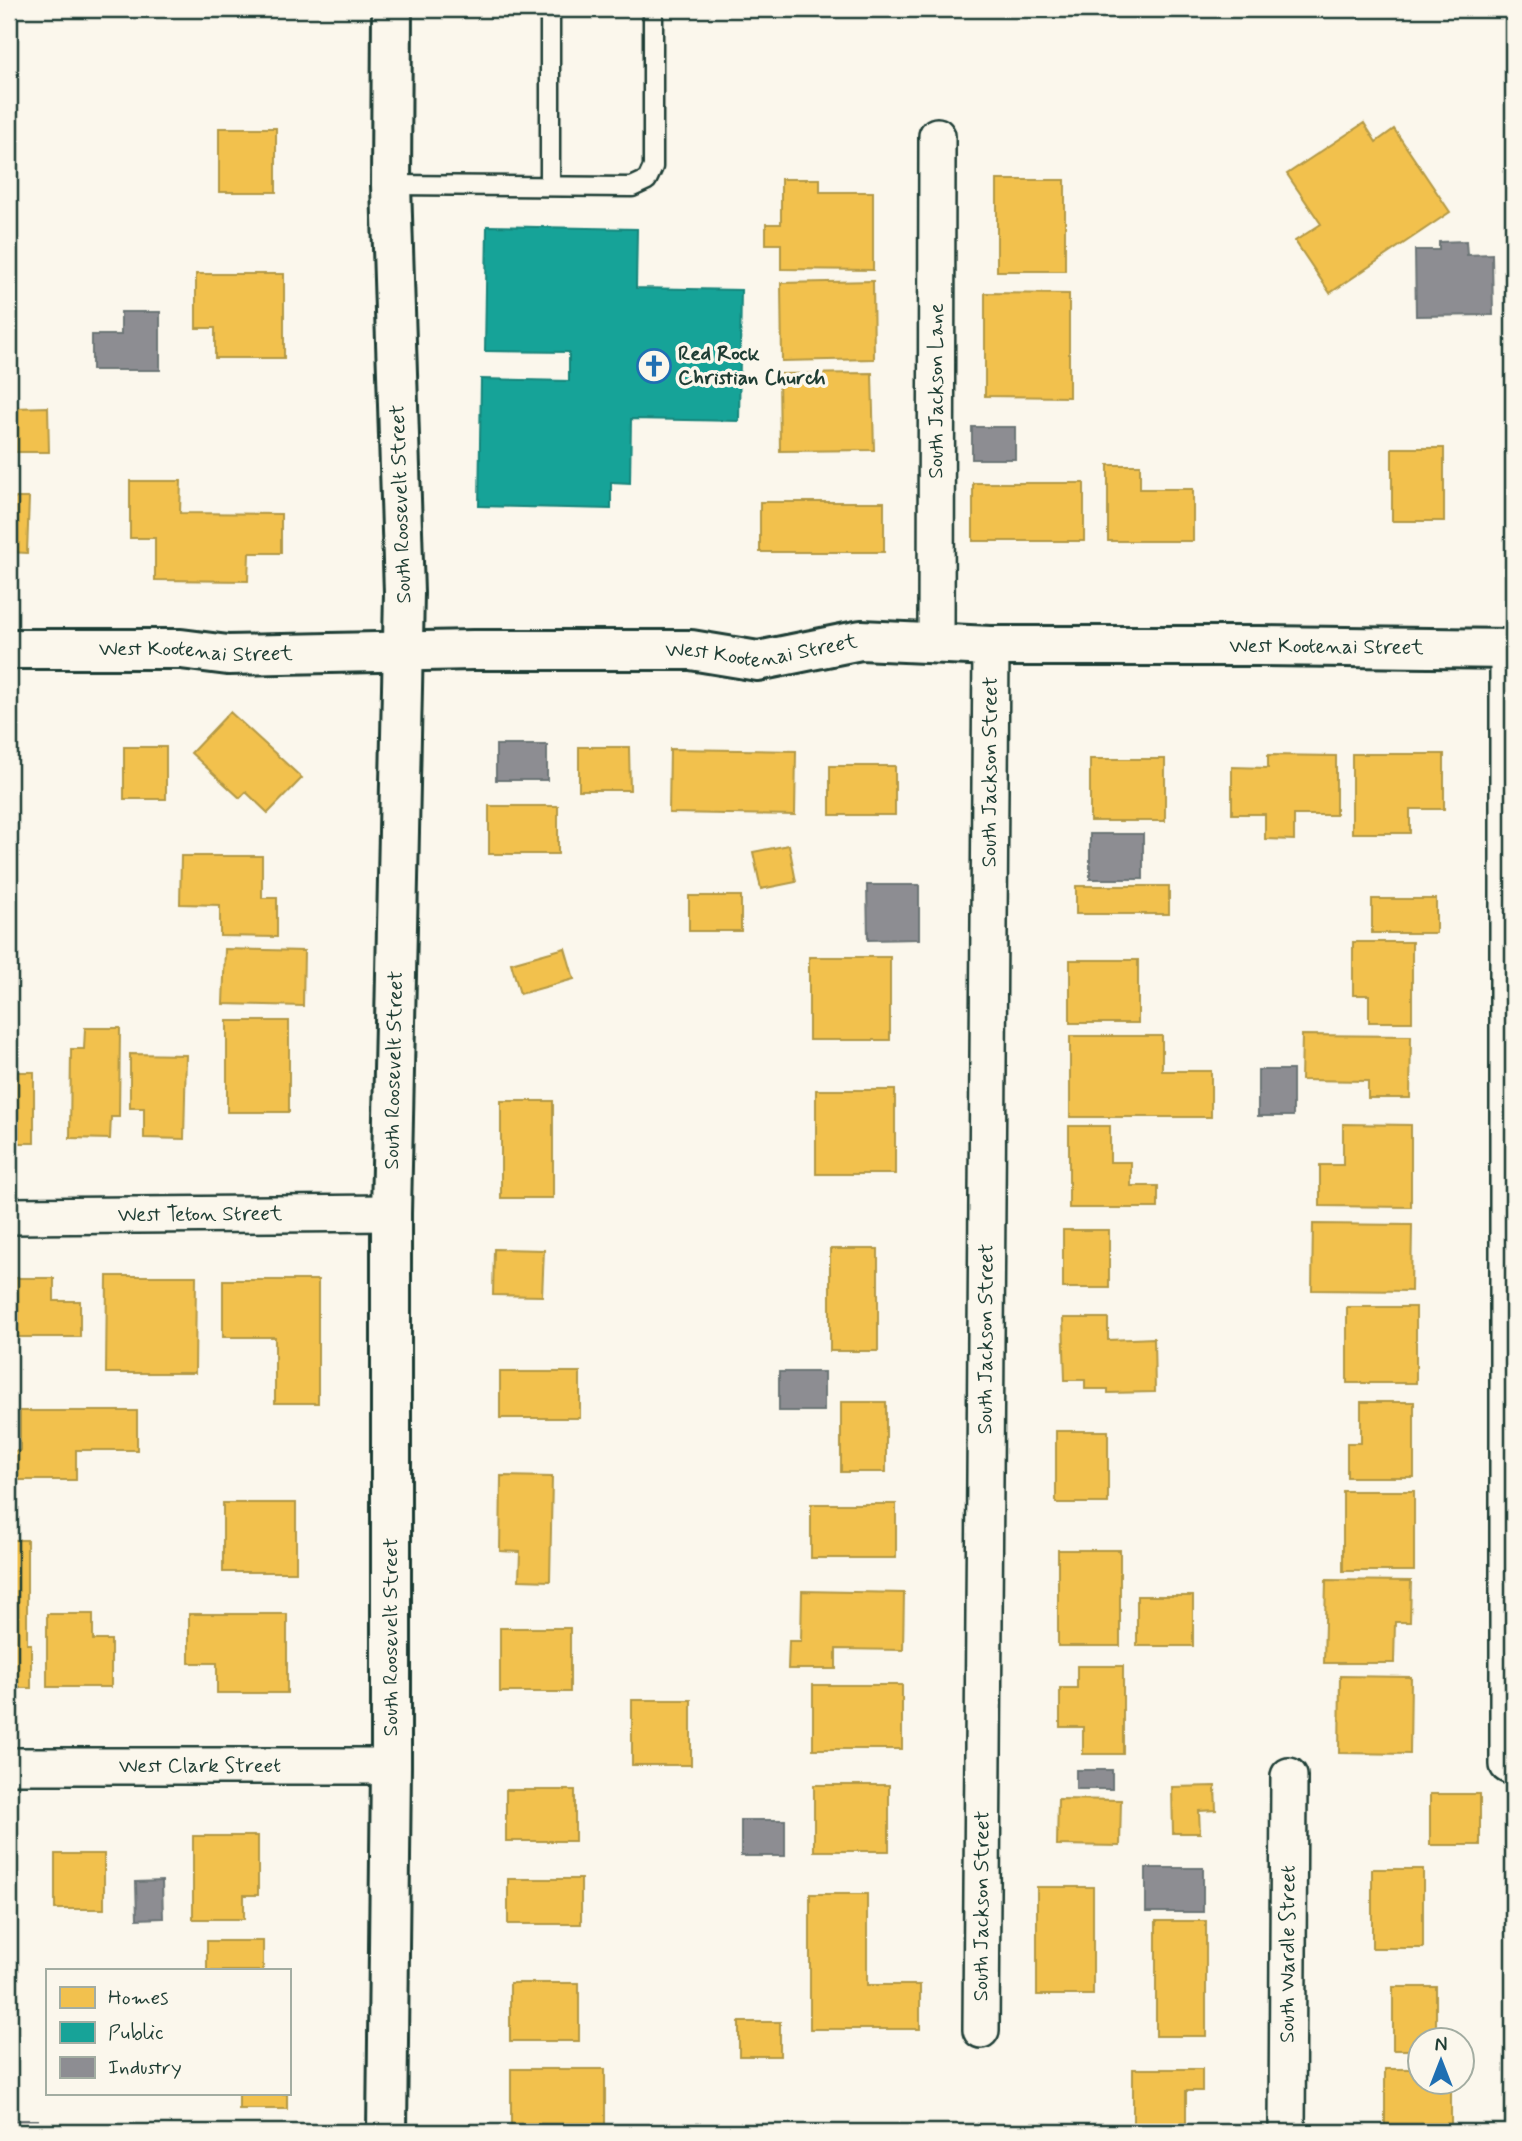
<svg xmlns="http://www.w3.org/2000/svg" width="1522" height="2141" font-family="Mynerve,sans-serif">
	<rect width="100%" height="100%" fill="#fbf7ec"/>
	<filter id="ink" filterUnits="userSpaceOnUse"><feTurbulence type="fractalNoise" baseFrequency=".0143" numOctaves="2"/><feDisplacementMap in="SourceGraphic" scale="14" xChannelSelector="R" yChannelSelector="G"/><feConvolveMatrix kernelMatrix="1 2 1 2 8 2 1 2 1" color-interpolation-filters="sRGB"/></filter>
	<g filter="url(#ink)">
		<path fill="#f2c14e" stroke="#b39946" stroke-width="2" d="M 9,13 L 14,13 L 14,91 L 9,91 Z
			M 1364,123 L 1376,142 L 1394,129 L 1450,212 L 1330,293 L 1295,241 L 1321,224 L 1287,174 Z
			M 219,128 L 276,128 L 276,192 L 219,192 Z
			M 781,179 L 820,179 L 820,192 L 873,192 L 873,270 L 781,269 L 781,244 L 766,244 L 766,224 L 781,224 Z
			M 997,180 L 1065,180 L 1065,271 L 997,271 Z
			M 196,274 L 284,274 L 284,358 L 215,358 L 215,328 L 196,328 Z
			M 873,281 L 874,359 L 782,361 L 781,283 Z
			M 985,293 L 1069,294 L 1069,397 L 985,396 Z
			M 872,373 L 874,450 L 780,451 L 779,374 Z
			M 48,407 L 49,452 L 14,452 L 14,408 Z
			M 1392,448 L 1444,448 L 1444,521 L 1392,521 Z
			M 1108,465 L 1140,465 L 1140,489 L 1193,489 L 1193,541 L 1108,541 Z
			M 130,481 L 181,481 L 180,513 L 281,514 L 281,553 L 249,553 L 248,581 L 155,580 L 155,538 L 130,538 Z
			M 973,483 L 1084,483 L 1084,541 L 973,541 Z
			M 9,498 L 29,498 L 27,553 L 9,552 Z
			M 760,502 L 884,502 L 884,552 L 760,552 Z
			M 230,712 L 302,778 L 268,813 L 246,792 L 240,798 L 191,753 Z
			M 124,747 L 166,747 L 166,799 L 124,799 Z
			M 579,747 L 629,747 L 630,790 L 579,790 Z
			M 670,749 L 796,751 L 795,815 L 669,813 Z
			M 1352,754 L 1444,754 L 1444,809 L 1410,809 L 1410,833 L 1352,833 Z
			M 1268,755 L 1336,756 L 1336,815 L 1294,815 L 1294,840 L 1265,839 L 1265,814 L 1232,814 L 1232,767 L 1268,768 Z
			M 1090,759 L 1165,759 L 1165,821 L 1090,821 Z
			M 830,766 L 895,766 L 895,815 L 830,815 Z
			M 489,806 L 558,806 L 558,854 L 489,854 Z
			M 789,845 L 796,882 L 761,889 L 753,852 Z
			M 181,856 L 262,856 L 262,898 L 277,898 L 277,937 L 220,936 L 220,905 L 180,904 Z
			M 1076,886 L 1169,886 L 1169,914 L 1076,914 Z
			M 689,896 L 741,896 L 741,931 L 689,931 Z
			M 1372,899 L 1436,899 L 1436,933 L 1372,933 Z
			M 1353,942 L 1412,942 L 1412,1022 L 1369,1022 L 1369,995 L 1353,995 Z
			M 565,948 L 574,979 L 520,994 L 511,963 Z
			M 225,949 L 304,951 L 303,1006 L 223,1004 Z
			M 809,957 L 890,957 L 890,1040 L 809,1040 Z
			M 1070,960 L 1138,960 L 1138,1023 L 1070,1023 Z
			M 227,1021 L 289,1021 L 289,1112 L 227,1112 Z
			M 85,1028 L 120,1028 L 119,1117 L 111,1117 L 110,1139 L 70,1138 L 71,1049 L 84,1049 Z
			M 1302,1035 L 1411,1036 L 1410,1098 L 1368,1098 L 1368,1081 L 1301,1080 Z
			M 1070,1036 L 1162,1036 L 1162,1071 L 1211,1071 L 1211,1117 L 1070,1117 Z
			M 130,1054 L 186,1055 L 184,1139 L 144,1138 L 144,1108 L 130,1108 Z
			M 9,1072 L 34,1072 L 34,1143 L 9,1143 Z
			M 816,1090 L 895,1090 L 895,1174 L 816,1174 Z
			M 501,1101 L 553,1101 L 553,1198 L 501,1198 Z
			M 1343,1124 L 1411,1125 L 1411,1207 L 1320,1206 L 1320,1165 L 1343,1165 Z
			M 1069,1126 L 1110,1126 L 1110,1162 L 1131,1162 L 1131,1186 L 1158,1186 L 1158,1208 L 1069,1208 Z
			M 1313,1224 L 1412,1225 L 1411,1291 L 1312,1290 Z
			M 1063,1230 L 1109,1230 L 1109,1288 L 1063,1288 Z
			M 494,1249 L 544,1250 L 542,1296 L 493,1295 Z
			M 830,1249 L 878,1249 L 878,1351 L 830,1351 Z
			M 107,1276 L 196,1276 L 195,1373 L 106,1373 Z
			M 9,1278 L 54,1278 L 54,1301 L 80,1301 L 80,1337 L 9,1337 Z
			M 223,1280 L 318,1280 L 318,1403 L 275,1403 L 275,1337 L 223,1337 Z
			M 1347,1307 L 1416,1307 L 1416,1383 L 1347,1383 Z
			M 1063,1318 L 1108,1318 L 1108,1340 L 1154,1338 L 1155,1392 L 1108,1393 L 1108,1389 L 1085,1389 L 1085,1380 L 1065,1380 Z
			M 500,1372 L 580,1372 L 580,1418 L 500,1418 Z
			M 841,1402 L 886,1402 L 886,1472 L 841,1472 Z
			M 1361,1402 L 1414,1402 L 1414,1477 L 1347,1477 L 1347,1443 L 1361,1443 Z
			M 20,1411 L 137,1411 L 137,1450 L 76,1450 L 76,1480 L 9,1480 L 9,1451 L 20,1451 Z
			M 1056,1431 L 1108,1431 L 1108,1503 L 1056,1503 Z
			M 501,1476 L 552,1477 L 550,1581 L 519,1580 L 520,1552 L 500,1551 Z
			M 1343,1491 L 1414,1491 L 1414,1571 L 1343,1571 Z
			M 223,1503 L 296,1503 L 296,1572 L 223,1572 Z
			M 811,1504 L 896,1504 L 896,1558 L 811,1558 Z
			M 9,1540 L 27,1540 L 27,1644 L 31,1644 L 31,1688 L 9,1688 Z
			M 1058,1550 L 1120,1550 L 1120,1646 L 1058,1646 Z
			M 1326,1580 L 1411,1581 L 1410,1622 L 1395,1622 L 1394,1663 L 1324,1663 Z
			M 802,1591 L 904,1593 L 903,1650 L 836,1649 L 836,1669 L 788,1669 L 789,1641 L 801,1641 Z
			M 1137,1596 L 1193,1596 L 1193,1646 L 1137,1646 Z
			M 47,1614 L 93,1614 L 93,1640 L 111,1640 L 111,1687 L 47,1687 Z
			M 189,1614 L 287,1614 L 287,1693 L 217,1693 L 217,1663 L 189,1663 Z
			M 500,1628 L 570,1628 L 570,1692 L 500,1692 Z
			M 1077,1666 L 1123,1666 L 1123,1754 L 1083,1754 L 1083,1727 L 1060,1727 L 1060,1688 L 1077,1688 Z
			M 1340,1676 L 1411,1677 L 1410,1754 L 1339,1753 Z
			M 813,1685 L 902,1685 L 902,1749 L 813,1749 Z
			M 632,1700 L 691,1700 L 691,1765 L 632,1765 Z
			M 814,1785 L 889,1785 L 889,1851 L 814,1851 Z
			M 1215,1786 L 1216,1810 L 1199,1811 L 1200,1833 L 1173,1833 L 1172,1787 Z
			M 506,1790 L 575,1790 L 575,1841 L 506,1841 Z
			M 1430,1794 L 1480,1794 L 1480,1845 L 1430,1845 Z
			M 1058,1799 L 1121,1800 L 1120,1846 L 1057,1845 Z
			M 193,1836 L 258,1836 L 258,1895 L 244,1895 L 244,1919 L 193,1919 Z
			M 55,1854 L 104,1854 L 104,1909 L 55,1909 Z
			M 1372,1869 L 1423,1869 L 1423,1948 L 1372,1948 Z
			M 508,1879 L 581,1879 L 581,1924 L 508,1924 Z
			M 1037,1887 L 1093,1887 L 1093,1995 L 1037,1995 Z
			M 810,1894 L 867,1894 L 867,1985 L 920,1985 L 920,2029 L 810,2029 Z
			M 1156,1921 L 1206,1921 L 1206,2036 L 1156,2036 Z
			M 207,1941 L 263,1941 L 263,1971 L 207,1971 Z
			M 510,1983 L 579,1983 L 579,2041 L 510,2041 Z
			M 1393,1987 L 1436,1987 L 1436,2039 L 1420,2039 L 1420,2050 L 1393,2050 Z
			M 739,2022 L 780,2022 L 780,2056 L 739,2056 Z
			M 511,2069 L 605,2069 L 605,2132 L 511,2132 Z
			M 1133,2069 L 1202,2069 L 1202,2091 L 1186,2091 L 1186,2132 L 1133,2132 Z
			M 1385,2069 L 1420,2069 L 1420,2082 L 1451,2082 L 1451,2127 L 1385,2127 Z
			M 239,2094 L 287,2094 L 287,2109 L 239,2109 Z"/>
		<path fill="#17a398" stroke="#19847a" stroke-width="2" d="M 487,226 L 637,229 L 636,288 L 741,290 L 739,421 L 631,419 L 630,483 L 611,482 L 611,509 L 479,506 L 481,379 L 569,381 L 569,352 L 485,351 Z"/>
		<path fill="#8d8d92" stroke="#6c7576" stroke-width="2" d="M 1466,241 L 1467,255 L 1492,254 L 1493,315 L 1416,316 L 1415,250 L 1439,250 L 1439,242 Z
			M 121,312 L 160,312 L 160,370 L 92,370 L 92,335 L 121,335 Z
			M 972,427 L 1015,427 L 1015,459 L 972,459 Z
			M 496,745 L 547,745 L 547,780 L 496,780 Z
			M 1090,834 L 1143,834 L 1143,879 L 1090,879 Z
			M 867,885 L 919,885 L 919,939 L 868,940 Z
			M 1258,1070 L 1293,1070 L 1293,1116 L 1258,1116 Z
			M 779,1372 L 824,1372 L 824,1411 L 779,1411 Z
			M 1076,1770 L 1112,1770 L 1112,1789 L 1076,1789 Z
			M 741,1820 L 785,1820 L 785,1856 L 741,1856 Z
			M 1146,1868 L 1203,1868 L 1203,1912 L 1146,1912 Z
			M 162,1881 L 163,1918 L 137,1919 L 136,1882 Z
			M 14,2120 L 38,2120 L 38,2132 L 14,2132 Z"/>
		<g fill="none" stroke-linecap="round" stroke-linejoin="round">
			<g stroke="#1f3d34" stroke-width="23">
				<path id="lane" d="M 550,9 L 550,186
					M 391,185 L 632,187 L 647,180 L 653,167 L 653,9"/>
			</g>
			<g stroke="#1f3d34" stroke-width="40">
				<g id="street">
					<path id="s1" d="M 936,645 L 937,136"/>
					<path d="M 1508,650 L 1508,1765"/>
					<path id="s2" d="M 9,1216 L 391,1213"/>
					<path id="s3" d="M 9,1766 L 391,1766"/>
					<path id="s4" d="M 981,2030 L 991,646"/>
					<path id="s5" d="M 1287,2132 L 1289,1776"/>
				</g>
			</g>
			<g stroke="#1f3d34" stroke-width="44">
				<g id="secondary">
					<path id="s6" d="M 9,649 L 181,649 L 228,655 L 473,650 L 691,650 L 758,661 L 861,640 L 991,646 L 1258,646 L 1513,649"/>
					<path id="s7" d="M 387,2132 L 391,1766 L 391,1213 L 404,593 L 391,185 L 392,9"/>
				</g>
			</g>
			<use href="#lane" stroke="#fbf7ec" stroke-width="18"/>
			<use href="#street" stroke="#fbf7ec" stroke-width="35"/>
			<use href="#secondary" stroke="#fbf7ec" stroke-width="38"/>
		</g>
	</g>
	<defs>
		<g id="church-ring" transform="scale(1.75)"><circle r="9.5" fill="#fbf7ec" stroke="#1f6fb2" stroke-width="1.5"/><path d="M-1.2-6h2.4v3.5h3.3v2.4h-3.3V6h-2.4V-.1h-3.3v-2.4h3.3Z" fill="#1f6fb2"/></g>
	</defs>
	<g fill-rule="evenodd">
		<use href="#church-ring" x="654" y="366"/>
	</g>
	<g text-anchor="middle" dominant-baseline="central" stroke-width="7" stroke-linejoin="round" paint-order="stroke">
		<g font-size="21" font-weight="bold" fill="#1f3d34" stroke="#fbf7ec" text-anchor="start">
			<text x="678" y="354">Red Rock<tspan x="678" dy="24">Christian Church</tspan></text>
		</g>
		<g font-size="21" fill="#1f3d34" stroke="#fbf7ec">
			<text stroke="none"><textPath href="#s1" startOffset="254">South Jackson Lane</textPath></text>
			<text transform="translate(401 504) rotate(-92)">South Roosevelt Street</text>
			<text stroke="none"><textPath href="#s6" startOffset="754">West Kootenai Street</textPath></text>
			<text stroke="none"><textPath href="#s6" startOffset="1321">West Kootenai Street</textPath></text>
			<text stroke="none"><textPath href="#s6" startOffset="187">West Kootenai Street</textPath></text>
			<text stroke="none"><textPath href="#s4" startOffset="1258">South Jackson Street</textPath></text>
			<text stroke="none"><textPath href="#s7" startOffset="1062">South Roosevelt Street</textPath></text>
			<text stroke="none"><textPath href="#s2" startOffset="191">West Teton Street</textPath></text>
			<text stroke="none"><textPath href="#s4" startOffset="691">South Jackson Street</textPath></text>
			<text transform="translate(391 1637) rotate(-90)">South Roosevelt Street</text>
			<text stroke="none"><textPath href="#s3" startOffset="191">West Clark Street</textPath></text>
			<text stroke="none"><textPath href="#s4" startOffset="124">South Jackson Street</textPath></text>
			<text stroke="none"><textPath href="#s5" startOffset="178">South Wardle Street</textPath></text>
		</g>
	</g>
	<rect width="1522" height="2141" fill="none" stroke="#fbf7ec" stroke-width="35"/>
	<rect x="18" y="18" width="1487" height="2106" fill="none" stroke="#1f3d34" stroke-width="2.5" filter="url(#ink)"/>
	<rect x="46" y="1969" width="245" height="126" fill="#fbf7ec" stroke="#a3ada2" stroke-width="2"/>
	<rect x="60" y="1987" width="35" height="21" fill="#f2c14e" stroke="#a3ada2" stroke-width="2"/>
	<text x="108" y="2004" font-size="21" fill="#1f3d34">Homes</text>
	<rect x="60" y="2022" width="35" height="21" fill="#17a398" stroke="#a3ada2" stroke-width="2"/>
	<text x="108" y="2039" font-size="21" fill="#1f3d34">Public</text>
	<rect x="60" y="2057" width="35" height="21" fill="#8d8d92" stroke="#a3ada2" stroke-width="2"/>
	<text x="108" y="2074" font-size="21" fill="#1f3d34">Industry</text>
	<g transform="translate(1441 2061)"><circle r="33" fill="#fbf7ec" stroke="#a3ada2" stroke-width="2"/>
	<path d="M0-5L12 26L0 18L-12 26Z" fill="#1f6fb2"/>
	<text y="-10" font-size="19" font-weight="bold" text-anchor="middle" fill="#1f3d34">N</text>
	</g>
</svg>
